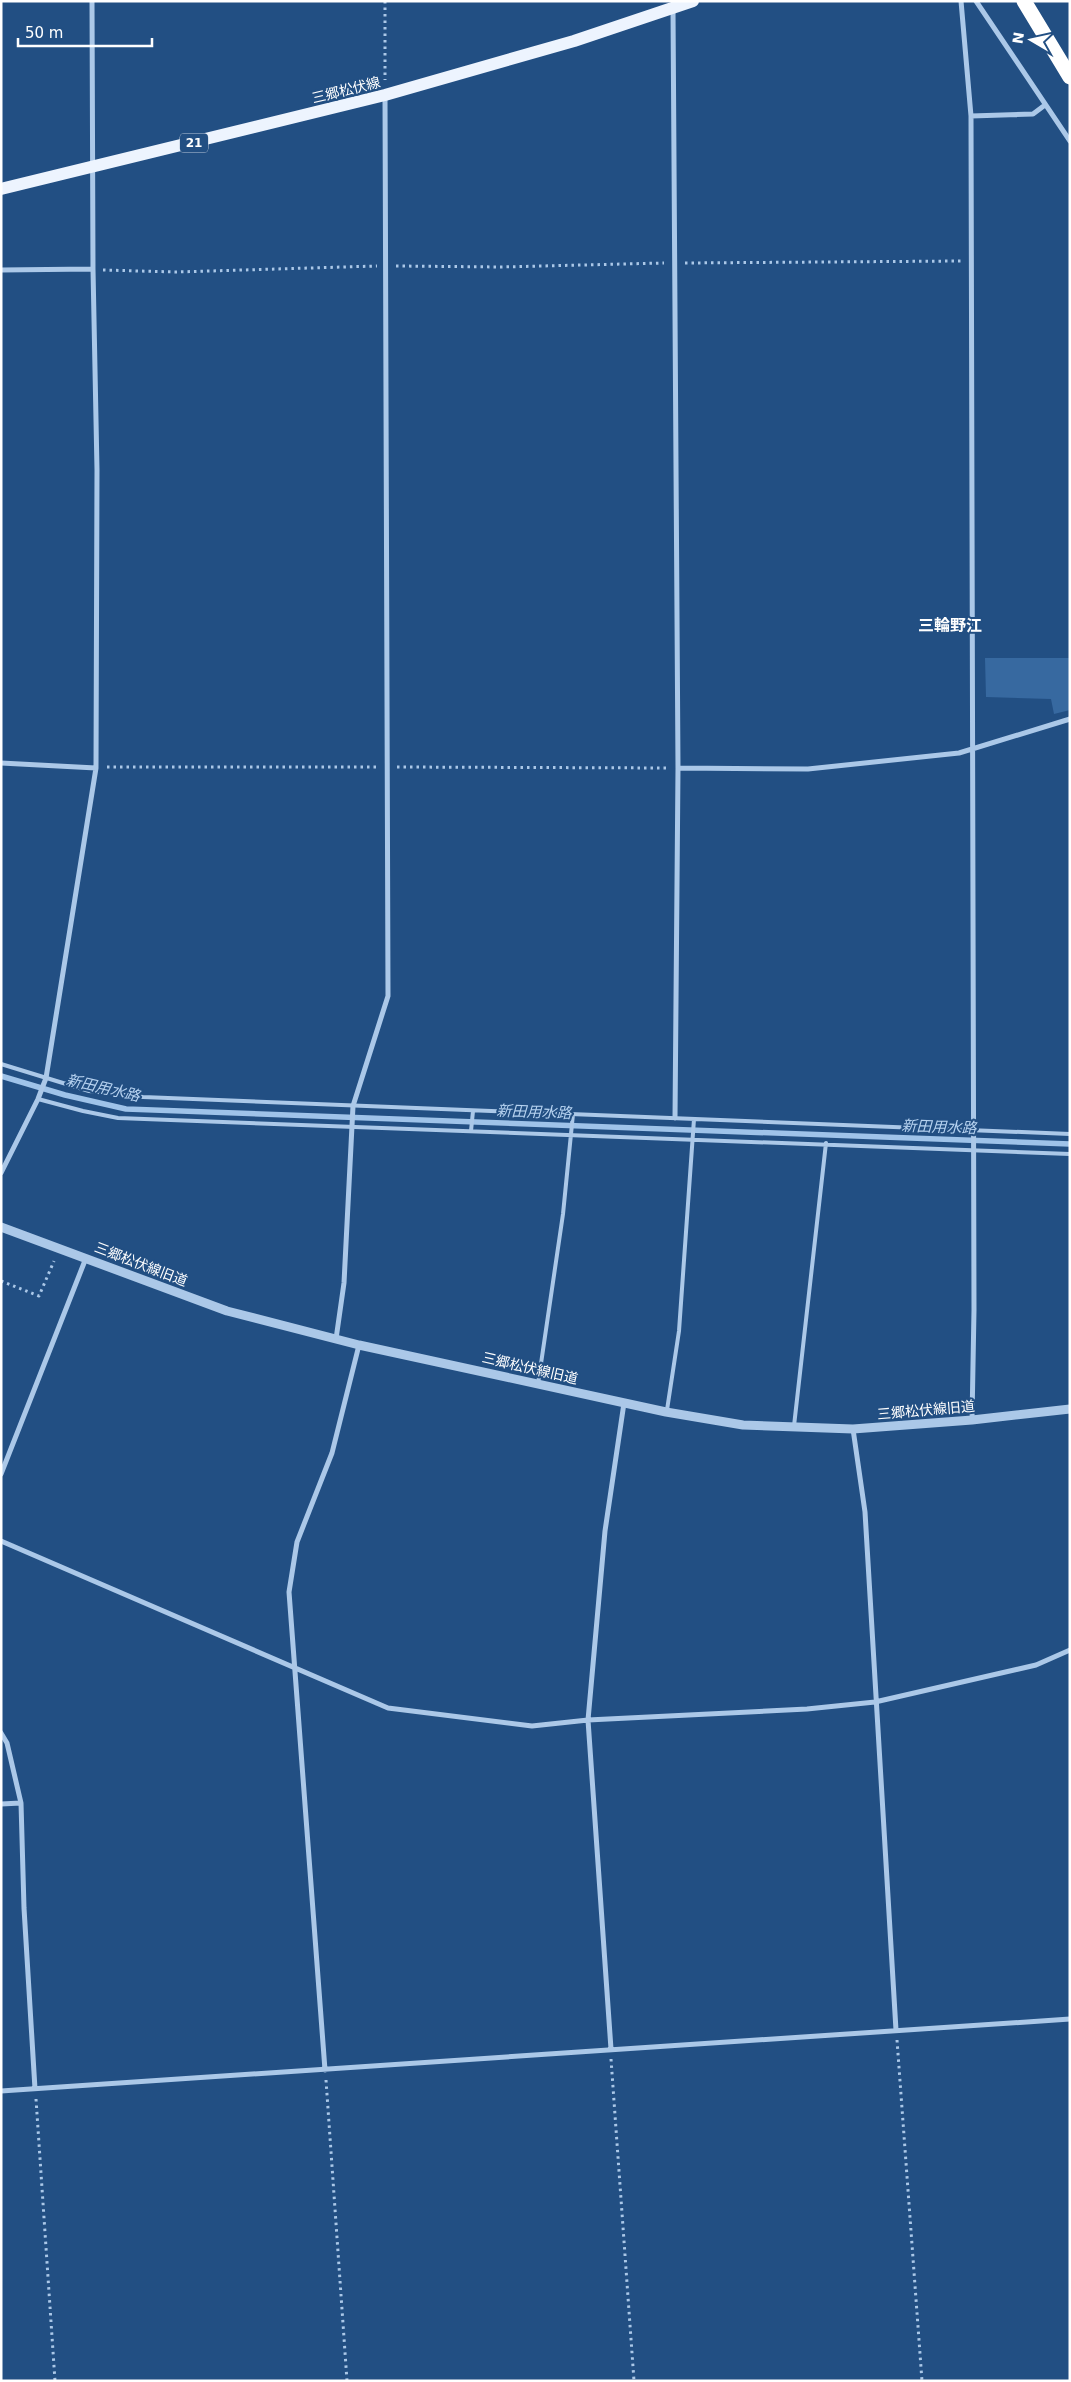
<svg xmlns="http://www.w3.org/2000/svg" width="1071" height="2382" font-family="'DejaVu Sans','Noto Sans JP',sans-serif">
	<rect width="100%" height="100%" fill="#224f83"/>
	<path fill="#3769a0" d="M 985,658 L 1070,658 L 1070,710 L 1054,714 L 1051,699 L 986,697 Z"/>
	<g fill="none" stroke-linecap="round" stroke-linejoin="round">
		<path stroke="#9fc3e9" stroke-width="5.5" d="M 1,1076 L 65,1095 L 126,1109 L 1070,1144"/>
		<path stroke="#abc8e8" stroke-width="3" stroke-dasharray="2.5 4" stroke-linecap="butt" d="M 385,1 L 385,80
			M 685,263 L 962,261
			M 396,266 L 501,267 L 664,263
			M 103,270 L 176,272 L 377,266
			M 107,767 L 378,767
			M 397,767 L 668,768
			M 1,1281 L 39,1296 L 54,1261
			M 897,2040 L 922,2381
			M 611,2059 L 634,2381
			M 326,2080 L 347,2381
			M 36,2099 L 55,2381"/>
		<path stroke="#abc8e8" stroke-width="4" d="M 1,1064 L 89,1091 L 143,1097 L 1070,1134
			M 38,1099 L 83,1111 L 118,1118 L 1070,1154
			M 471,1131 L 473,1111
			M 538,1384 L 563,1214 L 573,1114
			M 667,1410 L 679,1331 L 694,1119
			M 794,1426 L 826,1143"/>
		<path stroke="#abc8e8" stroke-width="5" d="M 961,1 L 971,116 L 974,1310 L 972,1420
			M 976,1 L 1070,141
			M 673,9 L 678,768 L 675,1118
			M 971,116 L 1033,114 L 1045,105
			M 1,270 L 93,269
			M 1,763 L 96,768
			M 678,768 L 808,769 L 959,753 L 1070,719
			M 1,1173 L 38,1099 L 46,1078 L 96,768 L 97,470 L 93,269 L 92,1
			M 336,1339 L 344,1283 L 353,1106 L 388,996 L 385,96
			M 853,1429 L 865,1512 L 896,2030
			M 1,1474 L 86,1258
			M 1,1541 L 388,1708 L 532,1726 L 588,1720 L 807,1709 L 875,1702 L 1036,1665 L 1070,1650
			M 1,1733 L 7,1743 L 21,1803 L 24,1908 L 35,2089
			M 1,1804 L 21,1803
			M 611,2049 L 588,1720 L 605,1531 L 624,1403
			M 325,2070 L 289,1592 L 297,1542 L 332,1453 L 359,1345
			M 1,2091 L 1070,2019"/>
		<path stroke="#abc8e8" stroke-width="9" d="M 1,1227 L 227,1311 L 359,1345 L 666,1412 L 743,1425 L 853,1429 L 972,1420 L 1070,1409"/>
		<path stroke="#edf4fe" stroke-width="12" d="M 1,189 L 385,95 L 574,41 L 693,1"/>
		<path stroke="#fff" stroke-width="15" d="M 1024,1 L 1070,77"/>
	</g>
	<g text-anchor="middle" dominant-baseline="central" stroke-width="4" stroke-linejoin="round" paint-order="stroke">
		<rect fill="#224f83" stroke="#bdcada" stroke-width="1" x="180" y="133.5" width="28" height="19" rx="4"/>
		<g font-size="12" font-weight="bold" fill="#fff">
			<text x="194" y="143">21</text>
		</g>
		<g font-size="14" fill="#fff" stroke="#224f83">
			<text transform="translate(346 90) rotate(-14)">三郷松伏線</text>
			<text transform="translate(141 1264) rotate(21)">三郷松伏線旧道</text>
			<text transform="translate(530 1368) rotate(13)">三郷松伏線旧道</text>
			<text transform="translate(926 1410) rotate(-5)">三郷松伏線旧道</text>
		</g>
		<g font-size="15" font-style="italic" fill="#b6d2f0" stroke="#224f83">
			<text transform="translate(103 1088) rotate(13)">新田用水路</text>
			<text transform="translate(534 1112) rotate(2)">新田用水路</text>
			<text transform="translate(939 1127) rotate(2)">新田用水路</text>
		</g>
		<g font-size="16" font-weight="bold" fill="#fff" stroke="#224f83">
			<text x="950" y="625">三輪野江</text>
		</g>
	</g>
	<rect width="1071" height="2382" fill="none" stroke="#ffffff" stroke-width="5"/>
	<g transform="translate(1031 40) rotate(279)" stroke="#224f83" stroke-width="4" paint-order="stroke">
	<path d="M0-4L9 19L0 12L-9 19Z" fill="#ffffff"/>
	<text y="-8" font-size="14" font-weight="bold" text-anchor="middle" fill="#ffffff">N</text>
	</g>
	<path d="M18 38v8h134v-8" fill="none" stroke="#ffffff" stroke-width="2.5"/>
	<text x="25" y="38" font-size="15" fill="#ffffff" stroke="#224f83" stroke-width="4" paint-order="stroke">50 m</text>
</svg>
